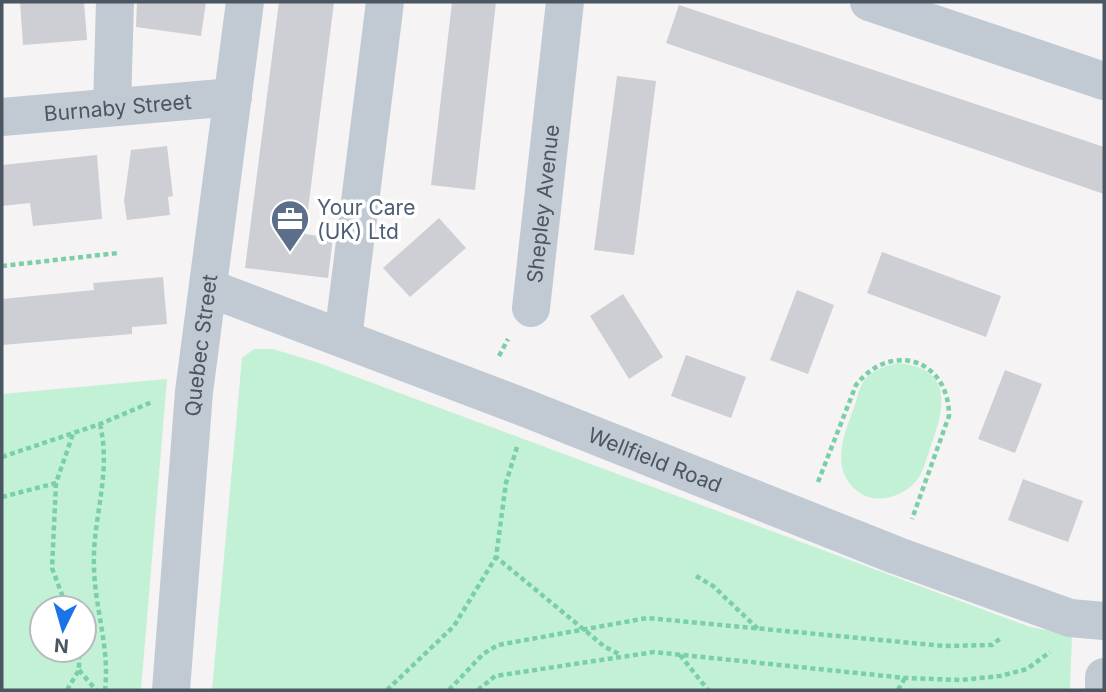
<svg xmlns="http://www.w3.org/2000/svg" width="1106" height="692" font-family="Inter,sans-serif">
	<rect width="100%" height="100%" fill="#f5f3f3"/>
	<path fill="#c3f1d5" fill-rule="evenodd" d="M 254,349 L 273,349 L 316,362 L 1030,627 L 1072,635 L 1070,690 L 212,690 L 242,358 Z
		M 897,363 C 949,367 947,400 933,440 C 928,452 925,470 917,480 C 905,496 877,505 860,493 C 828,471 844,434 855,405 C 858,395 860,383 868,376 C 876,369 887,366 897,363 Z
		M 167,379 L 141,690 L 2,690 L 2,394 ZM 42,608 L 84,608 L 84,650 L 42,650 Z"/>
	<path fill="#cdcfd5" d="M 20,2 L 84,2 L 87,40 L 23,45 Z
		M 137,2 L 206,2 L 201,36 L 136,27 Z
		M 279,2 L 334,2 L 305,234 L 333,238 L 328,278 L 245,268 Z
		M 452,2 L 496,2 L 475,190 L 431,185 Z
		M 679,5 L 1104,147 L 1104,194 L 666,43 Z
		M 617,76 L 656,81 L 634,255 L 594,250 Z
		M 167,146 L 173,196 L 168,197 L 170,215 L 127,220 L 124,201 L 131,150 Z
		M 97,155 L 102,219 L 33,226 L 30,203 L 2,206 L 2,165 Z
		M 439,218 L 466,248 L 410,297 L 383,268 Z
		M 882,252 L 1001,296 L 986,337 L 867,293 Z
		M 163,277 L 167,324 L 132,327 L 132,334 L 2,345 L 2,299 L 94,290 L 93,283 Z
		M 797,290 L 834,305 L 808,374 L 770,360 Z
		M 623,294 L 663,357 L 629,379 L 590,316 Z
		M 686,355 L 746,377 L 731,418 L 671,396 Z
		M 1005,370 L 1042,384 L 1015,453 L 978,439 Z
		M 1023,479 L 1083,501 L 1068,542 L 1008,520 Z"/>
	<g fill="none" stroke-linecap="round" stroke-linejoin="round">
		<path stroke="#7ad0a6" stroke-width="4.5" stroke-dasharray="5 3.5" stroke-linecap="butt" d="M 2,266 L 118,253
			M 499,356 L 508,339
			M 100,424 C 112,476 92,517 94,568 C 95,609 110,649 105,690
			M 517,447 L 506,483 L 496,557 L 605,647 L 621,655
			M 2,457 L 100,424 L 152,402
			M 818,482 L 856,385 C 890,341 949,358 949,416 L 912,519
			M 56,483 L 52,568 L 67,608
			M 2,497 L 56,483 L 74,431
			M 696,576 L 713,586 L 758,629
			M 680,655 L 708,690
			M 79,670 L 96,690
			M 67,690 L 79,670 L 79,650
			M 387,690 L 454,626 L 496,557
			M 449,690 L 483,654 L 498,645 L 647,618 L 944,646 L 992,645 L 1002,637
			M 478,690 L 495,676 L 654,652 L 905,678 L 961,680 L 1000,676 L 1027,669 L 1050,652
			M 898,690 L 905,678"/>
		<g stroke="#c1cad2" stroke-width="38">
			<path d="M 869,2 L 1104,81"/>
			<path d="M 112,107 L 115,2"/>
			<path id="s1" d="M 2,117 L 233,97"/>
			<path id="s2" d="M 209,288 L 528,409 L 898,556 L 1070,618 L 1104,621"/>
			<path id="s3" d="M 531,308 L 565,2"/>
			<path d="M 343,338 L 385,2"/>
			<path id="s4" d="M 171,690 L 194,392 L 245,2"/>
			<path d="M 1104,690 L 1104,677"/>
		</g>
	</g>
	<defs>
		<g id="office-pin" transform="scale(2.0125)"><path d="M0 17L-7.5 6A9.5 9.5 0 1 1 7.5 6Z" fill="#5c6f8a" stroke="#fff"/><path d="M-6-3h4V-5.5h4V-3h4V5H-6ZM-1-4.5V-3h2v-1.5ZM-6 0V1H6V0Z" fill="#fff"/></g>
	</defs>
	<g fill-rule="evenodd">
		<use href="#office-pin" x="290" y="219"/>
	</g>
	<g text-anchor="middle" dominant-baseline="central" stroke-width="7" stroke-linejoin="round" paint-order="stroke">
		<g font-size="21" fill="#4a5661" stroke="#fff">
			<text stroke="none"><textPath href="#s1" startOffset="116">Burnaby Street</textPath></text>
			<text stroke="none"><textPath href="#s3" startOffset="105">Shepley Avenue</textPath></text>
			<text stroke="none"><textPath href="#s4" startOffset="346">Quebec Street</textPath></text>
			<text stroke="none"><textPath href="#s2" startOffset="478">Wellfield Road</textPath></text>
		</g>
		<g font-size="21" fill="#4e5e75" stroke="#fff" text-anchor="start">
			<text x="317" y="207">Your Care<tspan x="317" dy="24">(UK) Ltd</tspan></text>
		</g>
	</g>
	<rect width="1106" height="692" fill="none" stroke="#4a5661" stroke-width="7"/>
	<g transform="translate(63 629) rotate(185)"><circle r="33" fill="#ffffff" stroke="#b7bbc0" stroke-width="2"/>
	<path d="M0-5L12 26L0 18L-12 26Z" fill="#1a73e8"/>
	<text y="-10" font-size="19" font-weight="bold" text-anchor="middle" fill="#4a5661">N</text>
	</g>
</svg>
